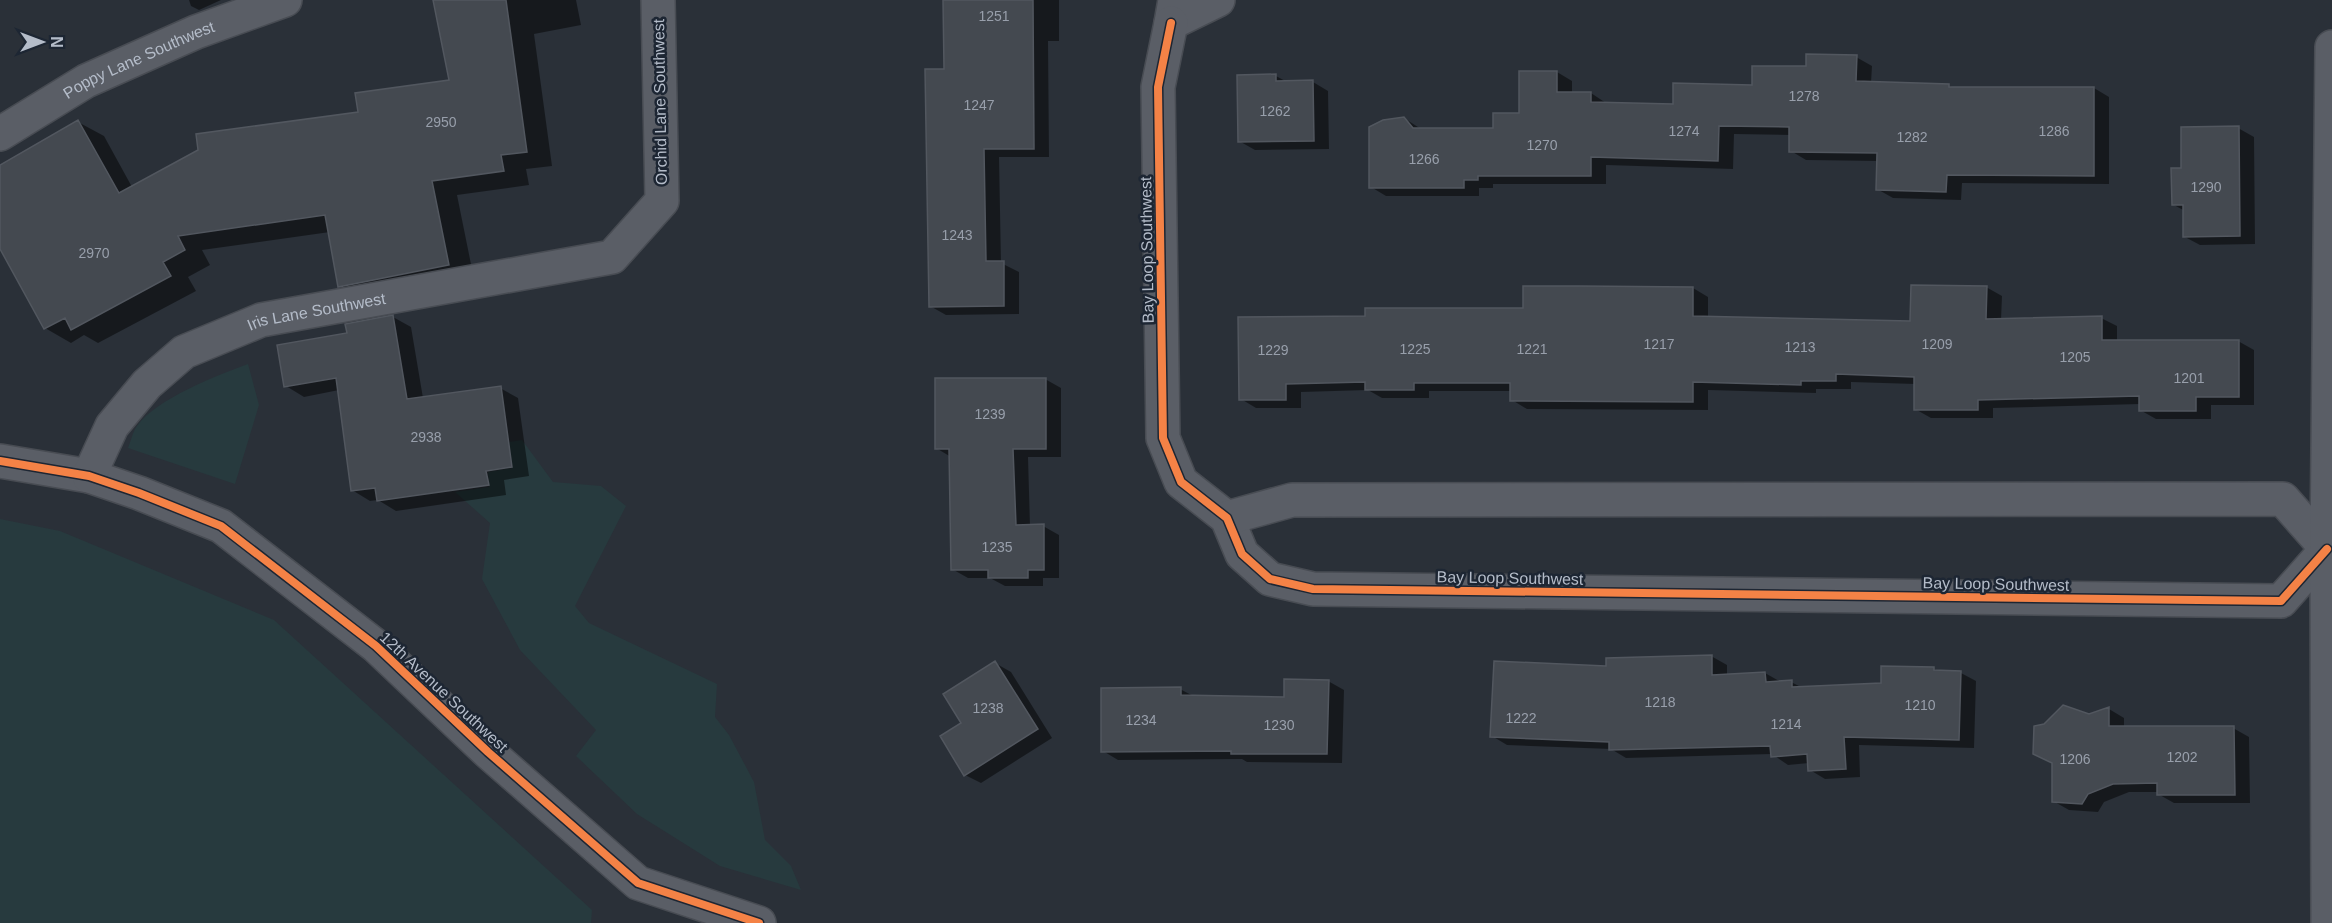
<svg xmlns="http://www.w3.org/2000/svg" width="2332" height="923" font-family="Helvetica,sans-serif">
	<rect width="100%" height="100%" fill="#2a3038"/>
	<path fill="#273a3e" d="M 248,364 L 259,405 L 235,484 L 128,448 C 131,441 133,431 137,426 C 156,399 218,375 248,364 Z
		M 522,440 L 553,482 L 601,486 L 626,506 L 575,606 L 589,623 L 717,684 L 715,717 L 729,735 L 754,782 L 765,840 L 791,866 L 801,890 L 720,866 L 637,814 L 576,756 L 596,730 L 520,650 L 482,579 L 490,523 L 455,492 L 489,487 L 488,472 L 512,468 L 509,442 Z
		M 0,519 L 60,531 L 274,620 L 592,910 L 591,923 L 0,923 Z"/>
	<path fill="#0007" d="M 189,0 L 221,0 L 199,10 L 191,6 Z
		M 435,0 L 576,0 L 581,25 L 534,34 L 552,166 L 526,169 L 529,185 L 457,195 L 474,279 L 365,301 L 340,286 L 330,232 L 202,250 L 210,265 L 188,277 L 196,291 L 98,343 L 84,335 L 71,343 L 45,328 L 0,216 L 0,167 L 78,122 L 104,136 L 132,187 L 450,81 Z
		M 945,0 L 1059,0 L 1059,41 L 1048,41 L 1049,157 L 999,157 L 1001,263 L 1019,272 L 1019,314 L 946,315 L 930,306 L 946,71 Z
		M 1856,57 L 1872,66 L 1871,83 L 1949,86 L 1954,88 L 2094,88 L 2109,97 L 2109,184 L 1962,183 L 1961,200 L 1893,198 L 1877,189 L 1878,161 L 1806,160 L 1791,151 L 1791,135 L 1734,134 L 1733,169 L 1606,165 L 1606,184 L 1493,184 L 1493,188 L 1479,188 L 1479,196 L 1386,196 L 1371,187 L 1404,118 L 1421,129 L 1495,129 L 1521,114 L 1557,72 L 1572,81 L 1572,93 L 1591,93 L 1606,103 L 1674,105 L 1753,86 L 1807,68 Z
		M 1238,76 L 1276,76 L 1287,82 L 1313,82 L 1328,91 L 1329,149 L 1255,150 L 1239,141 Z
		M 2238,128 L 2254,137 L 2255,244 L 2200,245 L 2185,237 L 2185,211 L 2174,205 L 2182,170 Z
		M 1986,287 L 2002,296 L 2001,320 L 2101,318 L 2117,326 L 2117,341 L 2238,341 L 2254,350 L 2254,405 L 2211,405 L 2211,419 L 2156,419 L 2140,410 L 2140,404 L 1993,408 L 1993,418 L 1931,418 L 1915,409 L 1915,384 L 1851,382 L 1851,389 L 1816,389 L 1816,393 L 1708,390 L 1708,410 L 1527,409 L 1512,400 L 1512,391 L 1429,391 L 1429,398 L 1382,398 L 1368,390 L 1301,392 L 1301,408 L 1256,408 L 1241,399 L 1367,317 L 1524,309 L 1693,288 L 1708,297 L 1708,318 L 1911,323 Z
		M 393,317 L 411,327 L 423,398 L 500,388 L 518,398 L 529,476 L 504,480 L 506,495 L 396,511 L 378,500 L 370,501 L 352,490 L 339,390 L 304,397 L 286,386 L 349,334 Z
		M 1045,379 L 1061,388 L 1061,457 L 1028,457 L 1030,526 L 1043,526 L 1059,535 L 1059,578 L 1043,578 L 1043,586 L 1005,586 L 990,578 L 968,578 L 952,569 L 951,457 L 936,448 Z
		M 1711,656 L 1727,665 L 1727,675 L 1765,673 L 1781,682 L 1791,682 L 1803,688 L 1882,684 L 1883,668 L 1934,669 L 1940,672 L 1961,673 L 1976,681 L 1974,748 L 1859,745 L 1860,777 L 1825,779 L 1810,770 L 1809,763 L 1788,765 L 1772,754 L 1626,758 L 1611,749 L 1507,745 L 1492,736 L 1608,668 Z
		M 995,663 L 1011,672 L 1052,738 L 981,783 L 965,775 Z
		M 1328,681 L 1344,690 L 1342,763 L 1247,762 L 1242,759 L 1118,760 L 1103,751 L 1180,689 L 1195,697 L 1285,698 Z
		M 2109,709 L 2124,718 L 2124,727 L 2233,728 L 2249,737 L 2250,803 L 2174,803 L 2158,794 L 2158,792 L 2129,792 L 2104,802 L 2098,812 L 2069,810 L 2053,801 L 2054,764 L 2035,754 L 2089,716 Z"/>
	<path fill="#444950" stroke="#52575f" stroke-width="1.5" d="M 433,0 L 506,0 L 527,152 L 501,155 L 504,171 L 432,181 L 449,265 L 338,287 L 325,215 L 178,236 L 185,250 L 163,262 L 171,276 L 71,330 L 65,318 L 44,329 L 0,249 L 0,165 L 78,120 L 119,193 L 198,150 L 196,134 L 358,112 L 355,93 L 449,80 Z
		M 943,0 L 1033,0 L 1034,149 L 984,149 L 986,261 L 1004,261 L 1004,306 L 929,307 L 925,69 L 944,69 Z
		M 1806,54 L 1857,55 L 1856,81 L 1949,84 L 1949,87 L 2094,87 L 2094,176 L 1947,175 L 1946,192 L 1876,190 L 1877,153 L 1789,152 L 1789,127 L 1719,126 L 1718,161 L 1591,157 L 1591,176 L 1478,176 L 1478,180 L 1464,180 L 1464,188 L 1369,188 L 1369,127 L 1383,120 L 1404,117 L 1413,128 L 1493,128 L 1493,113 L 1519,113 L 1519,71 L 1557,71 L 1557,92 L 1591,92 L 1591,102 L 1673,104 L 1673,83 L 1752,85 L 1752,66 L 1806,66 Z
		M 1276,74 L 1276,81 L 1313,80 L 1314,141 L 1238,142 L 1237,75 Z
		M 2239,126 L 2240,236 L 2183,237 L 2183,205 L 2172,205 L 2171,168 L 2181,168 L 2181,127 Z
		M 1911,285 L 1987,286 L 1986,319 L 2102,316 L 2102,340 L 2239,340 L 2239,397 L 2196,397 L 2196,411 L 2139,411 L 2139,396 L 1978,400 L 1978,410 L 1914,410 L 1914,377 L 1836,374 L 1836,381 L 1801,381 L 1801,385 L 1693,382 L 1693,402 L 1510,401 L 1510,383 L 1414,383 L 1414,390 L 1365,390 L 1365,382 L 1286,384 L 1286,400 L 1239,400 L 1238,317 L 1365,316 L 1365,308 L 1523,308 L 1523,286 L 1579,286 L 1693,287 L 1693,316 L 1910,321 Z
		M 393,315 L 407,399 L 501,386 L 512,467 L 486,471 L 489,485 L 377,501 L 375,488 L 351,491 L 336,378 L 284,387 L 277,345 L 347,333 L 345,324 Z
		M 935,378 L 1046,378 L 1046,449 L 1013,449 L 1016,525 L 1044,524 L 1044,570 L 1028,570 L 1028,578 L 988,578 L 988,570 L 951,570 L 949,449 L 935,449 Z
		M 1712,655 L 1712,675 L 1765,672 L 1766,682 L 1792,680 L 1792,687 L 1881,683 L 1881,666 L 1934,667 L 1934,670 L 1961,671 L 1959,740 L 1844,737 L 1846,769 L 1808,771 L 1807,754 L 1771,757 L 1770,746 L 1609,750 L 1609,742 L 1490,737 L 1494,661 L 1606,666 L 1606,658 Z
		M 995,661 L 1038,729 L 964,776 L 940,736 L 961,723 L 943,694 Z
		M 1284,679 L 1329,680 L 1327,754 L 1231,754 L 1231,751 L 1101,752 L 1101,688 L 1181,687 L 1181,695 L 1284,697 Z
		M 2063,705 L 2089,714 L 2109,707 L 2109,726 L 2234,726 L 2235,795 L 2157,795 L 2157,783 L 2113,784 L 2088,794 L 2082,804 L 2052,802 L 2052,763 L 2033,754 L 2034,726 L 2044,724 Z"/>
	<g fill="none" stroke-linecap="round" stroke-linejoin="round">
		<g stroke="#484c53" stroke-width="36">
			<g id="street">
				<path d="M 1175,0 L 1171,23 L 1218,0"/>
				<path d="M 1171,23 L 1158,87 L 1163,438 L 1181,482 L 1227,518 L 1242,554 L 1270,579 L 1313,589 L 2281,601 L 2327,549"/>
				<path id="s1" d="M 0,134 L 86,81 L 196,32 L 285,0"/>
				<path d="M 0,461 L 89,476 L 139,493 L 221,526 L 376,646 L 488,752 L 638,883 L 759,923"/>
				<path id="s2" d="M 89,476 L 112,426 L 147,384 L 184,352 L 261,320 L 612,257 L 662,201 L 658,0"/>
				<path d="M 1227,518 L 1292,500 L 2283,499 L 2327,549"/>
				<path d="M 2328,923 L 2327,549 L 2332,47"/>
			</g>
		</g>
		<use href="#street" stroke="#5a5e66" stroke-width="33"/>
		<g stroke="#1d2633" stroke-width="11">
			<path id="cycleway" d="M 1171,23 L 1158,87 L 1163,438 L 1181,482 L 1227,518 L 1242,554 L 1270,579 L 1313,589 L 2281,601 L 2327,549
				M 0,461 L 89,476 L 139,493 L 221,526 L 376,646 L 488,752 L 638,883 L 759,923"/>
		</g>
		<use href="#cycleway" stroke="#f48246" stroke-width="8"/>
	</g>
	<g text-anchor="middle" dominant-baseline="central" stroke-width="5" stroke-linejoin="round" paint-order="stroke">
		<g font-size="14" fill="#989fab">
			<text x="994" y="16">1251</text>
			<text x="1804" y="96">1278</text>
			<text x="979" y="105">1247</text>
			<text x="1275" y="111">1262</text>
			<text x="441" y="122">2950</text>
			<text x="1684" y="131">1274</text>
			<text x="2054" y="131">1286</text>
			<text x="1912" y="137">1282</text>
			<text x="1542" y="145">1270</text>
			<text x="1424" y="159">1266</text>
			<text x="2206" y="187">1290</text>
			<text x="957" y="235">1243</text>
			<text x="94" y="253">2970</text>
			<text x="1659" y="344">1217</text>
			<text x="1937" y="344">1209</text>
			<text x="1800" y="347">1213</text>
			<text x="1415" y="349">1225</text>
			<text x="1532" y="349">1221</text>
			<text x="1273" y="350">1229</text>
			<text x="2075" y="357">1205</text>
			<text x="2189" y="378">1201</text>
			<text x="990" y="414">1239</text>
			<text x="426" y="437">2938</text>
			<text x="997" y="547">1235</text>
			<text x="1660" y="702">1218</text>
			<text x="1920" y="705">1210</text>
			<text x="988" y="708">1238</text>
			<text x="1521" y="718">1222</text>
			<text x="1141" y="720">1234</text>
			<text x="1786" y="724">1214</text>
			<text x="1279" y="725">1230</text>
			<text x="2182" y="757">1202</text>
			<text x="2075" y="759">1206</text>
		</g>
		<g font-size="16" fill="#b4bcc9" stroke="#1d2633">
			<text stroke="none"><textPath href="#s1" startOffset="158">Poppy Lane Southwest</textPath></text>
			<text transform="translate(660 102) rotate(-91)">Orchid Lane Southwest</text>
			<text transform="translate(1147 250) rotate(-91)">Bay Loop Southwest</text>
			<text stroke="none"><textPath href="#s2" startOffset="298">Iris Lane Southwest</textPath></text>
			<text transform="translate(1510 578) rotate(1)">Bay Loop Southwest</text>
			<text transform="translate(1996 584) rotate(1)">Bay Loop Southwest</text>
			<text transform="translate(444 692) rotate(43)">12th Avenue Southwest</text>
		</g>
	</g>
	<g transform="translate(42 42) rotate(90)" stroke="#1d2633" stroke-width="4.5" paint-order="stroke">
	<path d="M0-4.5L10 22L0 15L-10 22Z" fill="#b4bcc9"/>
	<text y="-9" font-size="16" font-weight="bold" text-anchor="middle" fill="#b4bcc9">N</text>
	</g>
</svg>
